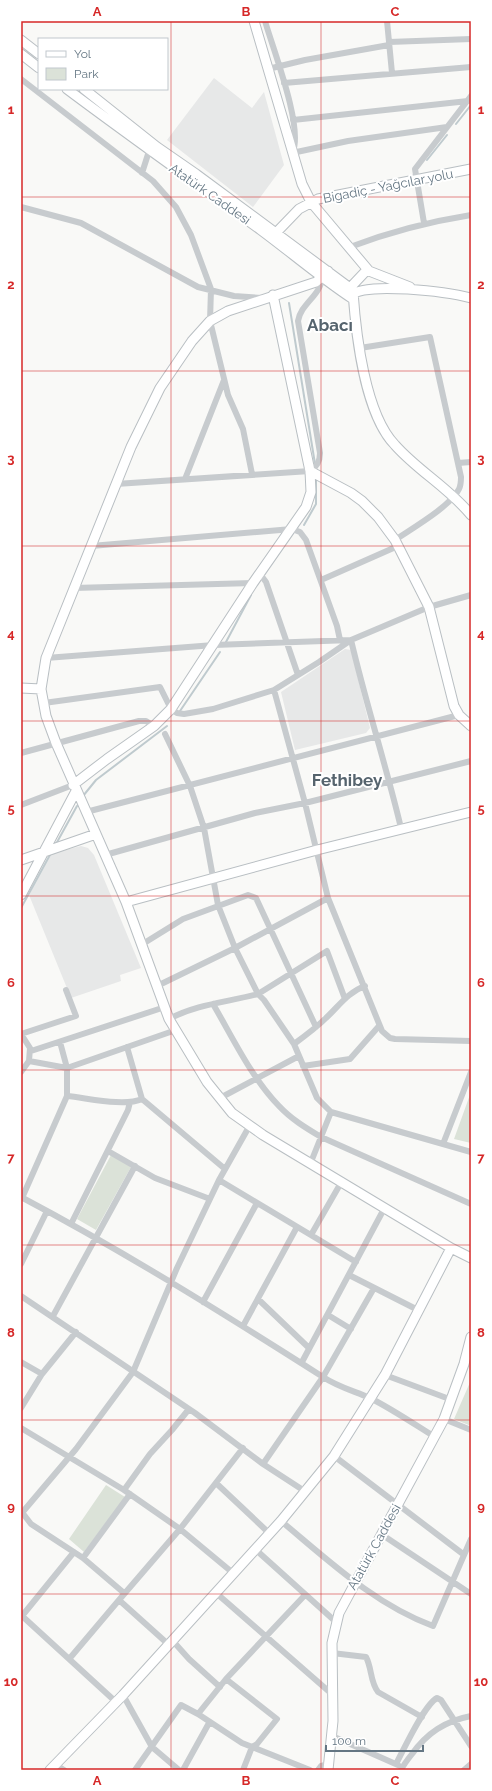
<svg xmlns="http://www.w3.org/2000/svg" width="492" height="1791" font-family="Raleway,sans-serif">
	<rect width="100%" height="100%" fill="#f9f9f7"/>
	<path fill="#e7e8e8" d="M 214,78 L 252,108 L 264,92 L 284,165 L 253,207 L 167,140 Z
		M 345,649 L 351,650 L 370,728 L 366,733 L 295,750 L 281,692 Z
		M 81,846 L 88,848 L 94,855 L 141,968 L 120,975 L 121,981 L 71,998 L 29,895 L 50,854 Z"/>
	<path fill="#dbe2d8" d="M 471,1092 L 471,1143 L 454,1139 Z
		M 111,1155 L 131,1167 L 96,1230 L 77,1219 Z
		M 471,1380 L 471,1426 L 454,1419 Z
		M 106,1485 L 125,1497 L 84,1552 L 69,1539 Z"/>
	<g fill="none" stroke-linecap="round" stroke-linejoin="round">
		<path stroke="#bfcace" stroke-width="2" d="M 456,124 L 471,105
			M 427,160 L 447,135
			M 289,303 L 315,464
			M 304,525 L 316,504 L 316,480
			M 226,642 L 251,595
			M 180,711 L 220,652
			M 83,796 L 96,780 L 167,726
			M 56,844 L 77,806
			M 21,908 L 51,853"/>
		<g stroke="#b9bfc3" stroke-width="11">
			<path id="secondary" d="M 254,21 L 302,184 L 311,202 L 369,271
				M 21,40 L 39,54
				M 21,54 L 39,68
				M 67,89 C 131,137 196,183 261,230 C 292,253 321,278 353,299
				M 84,89 L 157,147 L 196,174 L 350,288 L 353,292 C 356,335 365,414 395,445 C 418,471 449,488 471,515
				M 272,237 L 299,209 L 318,199 L 471,169
				M 328,271 L 316,282 L 228,311 L 210,321 L 192,341 L 160,388 L 131,447 L 46,658 L 41,689 L 46,716 L 56,743 L 126,902 L 169,1019 L 207,1082 L 232,1113 L 263,1135 L 451,1248 L 471,1258
				M 347,291 L 365,272 L 369,271 L 410,287
				M 273,295 L 310,471 L 351,493 L 362,501 L 378,517 L 395,540 L 429,607 L 454,706 L 459,715 L 471,726
				M 349,296 C 366,281 448,292 471,298
				M 21,688 L 41,689
				M 73,785 L 107,759 L 154,726 L 171,709 L 253,583 L 306,507 L 311,492 L 310,471
				M 21,860 L 96,834
				M 21,895 L 76,791
				M 126,902 L 317,850 L 471,812
				M 50,1770 L 123,1695 L 281,1521 L 334,1456 L 385,1375 L 451,1248
				M 328,1770 L 333,1721 L 332,1643 L 339,1613 L 444,1419 L 464,1364 L 471,1337"/>
		</g>
		<path stroke="#c7cbce" stroke-width="6" d="M 265,21 C 273,49 303,126 293,151
			M 387,21 L 392,73
			M 389,42 L 471,39
			M 268,69 L 305,60 L 389,45
			M 21,79 L 153,181 L 176,207 L 191,235 L 211,289 L 210,321 L 228,395 L 243,429 L 252,474
			M 284,83 L 471,67
			M 293,120 L 468,101
			M 292,153 L 348,141 L 447,127
			M 142,173 L 150,148
			M 21,207 L 81,223 L 198,287 L 234,296 L 262,298
			M 424,223 L 415,169 L 471,96
			M 350,247 C 392,231 427,222 471,215
			M 360,348 L 430,337 L 461,477 C 461,481 461,485 459,489 C 451,506 411,529 395,540
			M 458,463 L 471,462
			M 185,479 L 224,380
			M 116,484 L 310,471 C 317,467 320,461 320,453 L 298,321 C 301,303 321,296 322,277
			M 91,546 L 292,529 L 300,532 L 306,540 L 337,626 L 340,640
			M 260,574 L 266,582 L 298,675
			M 321,580 L 398,546
			M 74,588 L 253,583
			M 46,658 L 214,645 L 351,640 C 366,704 386,765 401,828
			M 274,690 L 305,803 L 328,898 L 382,1031 L 390,1038 L 395,1039 L 471,1041
			M 44,703 L 160,687 L 171,709 L 177,713 L 184,714 L 213,709 L 274,690 L 319,662 L 351,640 L 429,607 L 471,595
			M 165,734 L 190,786 L 204,828 L 218,905 L 235,948 L 258,994 L 327,951 L 345,999
			M 21,753 L 139,721 L 146,721 L 154,726
			M 21,805 L 73,785
			M 86,812 L 459,715
			M 105,855 L 255,813 L 305,803 L 471,761
			M 141,945 L 183,919 L 248,895 L 256,898 L 316,1027
			M 157,986 L 235,948 L 328,898
			M 365,986 C 348,992 338,1007 326,1018 C 316,1028 305,1036 294,1044 L 317,1098 L 331,1112 L 471,1152
			M 213,1004 C 233,1038 251,1077 279,1106 C 291,1119 306,1128 321,1137 L 471,1204
			M 169,1019 C 197,1004 228,1002 258,994 L 264,1000 L 294,1044
			M 60,1042 L 67,1068 L 67,1096 C 88,1098 124,1107 142,1099
			M 127,1047 L 142,1099 L 225,1169
			M 31,1051 L 165,1007
			M 29,1061 L 30,1048 L 21,1034 L 76,1016 L 66,990
			M 303,1066 L 350,1059 L 379,1026
			M 21,1072 L 29,1061 L 67,1068 L 176,1030
			M 220,1098 L 299,1056
			M 443,1144 L 471,1072
			M 108,1151 L 155,1178 L 210,1199
			M 311,1162 L 331,1112
			M 219,1180 L 356,1262
			M 21,1197 C 125,1252 224,1314 323,1377 C 338,1387 354,1391 370,1398 C 392,1409 414,1424 435,1437
			M 22,1198 L 67,1096
			M 71,1224 L 128,1110 L 130,1102
			M 311,1235 L 342,1181
			M 21,1264 L 47,1211
			M 349,1275 L 418,1310
			M 21,1296 L 195,1413 L 263,1464 L 306,1492
			M 258,1299 L 309,1348
			M 203,1302 L 257,1203
			M 328,1315 L 351,1329
			M 53,1316 L 135,1166
			M 243,1326 L 297,1227
			M 21,1362 L 42,1374
			M 302,1362 L 385,1207
			M 385,1375 L 452,1400
			M 21,1408 L 42,1374 L 76,1332
			M 444,1419 L 471,1430
			M 21,1428 L 124,1490 L 180,1529 L 233,1573
			M 334,1456 L 463,1554
			M 263,1464 L 323,1377 L 374,1288
			M 216,1483 L 269,1533
			M 124,1490 L 150,1454 L 172,1430 L 189,1409
			M 21,1511 L 31,1524 L 83,1558 L 124,1593
			M 21,1514 L 76,1449 L 133,1372 L 177,1268 L 219,1180 L 250,1125
			M 281,1521 C 328,1560 374,1604 433,1626 L 471,1539
			M 381,1534 L 471,1594
			M 255,1549 L 336,1622
			M 83,1558 L 130,1494
			M 215,1592 L 333,1695
			M 21,1615 L 116,1702
			M 22,1616 L 74,1552
			M 172,1640 L 189,1659 L 220,1687
			M 168,1644 L 119,1600 L 180,1529 L 243,1448
			M 332,1653 L 366,1657 C 372,1668 370,1682 378,1692 L 422,1717
			M 70,1658 L 119,1600
			M 226,1679 L 277,1719 L 257,1744 L 252,1747 L 243,1770
			M 123,1695 L 152,1747 L 179,1770
			M 198,1714 L 226,1679 L 305,1595
			M 332,1736 L 398,1765
			M 396,1764 C 404,1749 424,1705 437,1698 L 441,1700 L 471,1746
			M 56,1765 L 64,1770
			M 135,1770 L 181,1705 L 198,1714 L 242,1743 L 310,1770
			M 183,1770 L 209,1723
			M 318,1770 L 321,1766 L 329,1764
			M 401,1770 C 404,1764 408,1759 412,1754 C 427,1733 445,1721 471,1716
			M 464,1770 L 471,1764"/>
		<use href="#secondary" stroke="#fff" stroke-width="9"/>
	</g>
	<path fill="none" stroke="#d62828" stroke-width="1" stroke-opacity="0.55" d="M 171,21 L 171,1770M 321,21 L 321,1770M 21,197 L 471,197M 21,371 L 471,371M 21,546 L 471,546M 21,721 L 471,721M 21,896 L 471,896M 21,1070 L 471,1070M 21,1245 L 471,1245M 21,1420 L 471,1420M 21,1594 L 471,1594"/>
	<g text-anchor="middle" dominant-baseline="central" stroke-width="4" stroke-linejoin="round" paint-order="stroke">
		<g font-size="13" fill="#647683" stroke="#fff">
			<text transform="translate(388 186) rotate(-11)">Bigadiç - Yağcılar yolu</text>
			<text transform="translate(210 194) rotate(35)">Atatürk Caddesi</text>
			<text transform="translate(374 1547) rotate(-61)">Atatürk Caddesi</text>
		</g>
		<g font-size="17" font-weight="bold" fill="#56646e" stroke="#fff">
			<text x="330" y="325">Abacı</text>
			<text x="347" y="780">Fethibey</text>
		</g>
	</g>
	<rect width="492" height="1791" fill="none" stroke="#ffffff" stroke-width="44"/>
	<rect x="38" y="38" width="130" height="52" fill="#ffffff" stroke="#c1c8cd"/>
	<rect x="46" y="51" width="20" height="6" fill="#ffffff" stroke="#c1c8cd"/>
	<text x="74" y="58" font-size="12" fill="#647683">Yol</text>
	<rect x="46" y="68" width="20" height="12" fill="#dbe2d8" stroke="#c1c8cd"/>
	<text x="74" y="78" font-size="12" fill="#647683">Park</text>
	<path d="M326 1745v6h97v-6" fill="none" stroke="#647683" stroke-width="2"/>
	<text x="332" y="1745" font-size="12" fill="#647683" stroke="#ffffff" stroke-width="3" paint-order="stroke">100 m</text>
	<rect x="22" y="22" width="448" height="1747" fill="none" stroke="#d62828" stroke-width="1.5"/>
	<g font-size="13" text-anchor="middle" font-weight="bold" fill="#d62828">
		<text x="97" y="16">A</text>
		<text x="246" y="16">B</text>
		<text x="395" y="16">C</text>
		<text x="11" y="114">1</text>
		<text x="481" y="114">1</text>
		<text x="11" y="289">2</text>
		<text x="481" y="289">2</text>
		<text x="11" y="463">3</text>
		<text x="481" y="463">3</text>
		<text x="11" y="638">4</text>
		<text x="481" y="638">4</text>
		<text x="11" y="813">5</text>
		<text x="481" y="813">5</text>
		<text x="11" y="987">6</text>
		<text x="481" y="987">6</text>
		<text x="11" y="1162">7</text>
		<text x="481" y="1162">7</text>
		<text x="11" y="1337">8</text>
		<text x="481" y="1337">8</text>
		<text x="11" y="1511">9</text>
		<text x="481" y="1511">9</text>
		<text x="11" y="1686">10</text>
		<text x="481" y="1686">10</text>
		<text x="97" y="1785">A</text>
		<text x="246" y="1785">B</text>
		<text x="395" y="1785">C</text>
	</g>
</svg>
